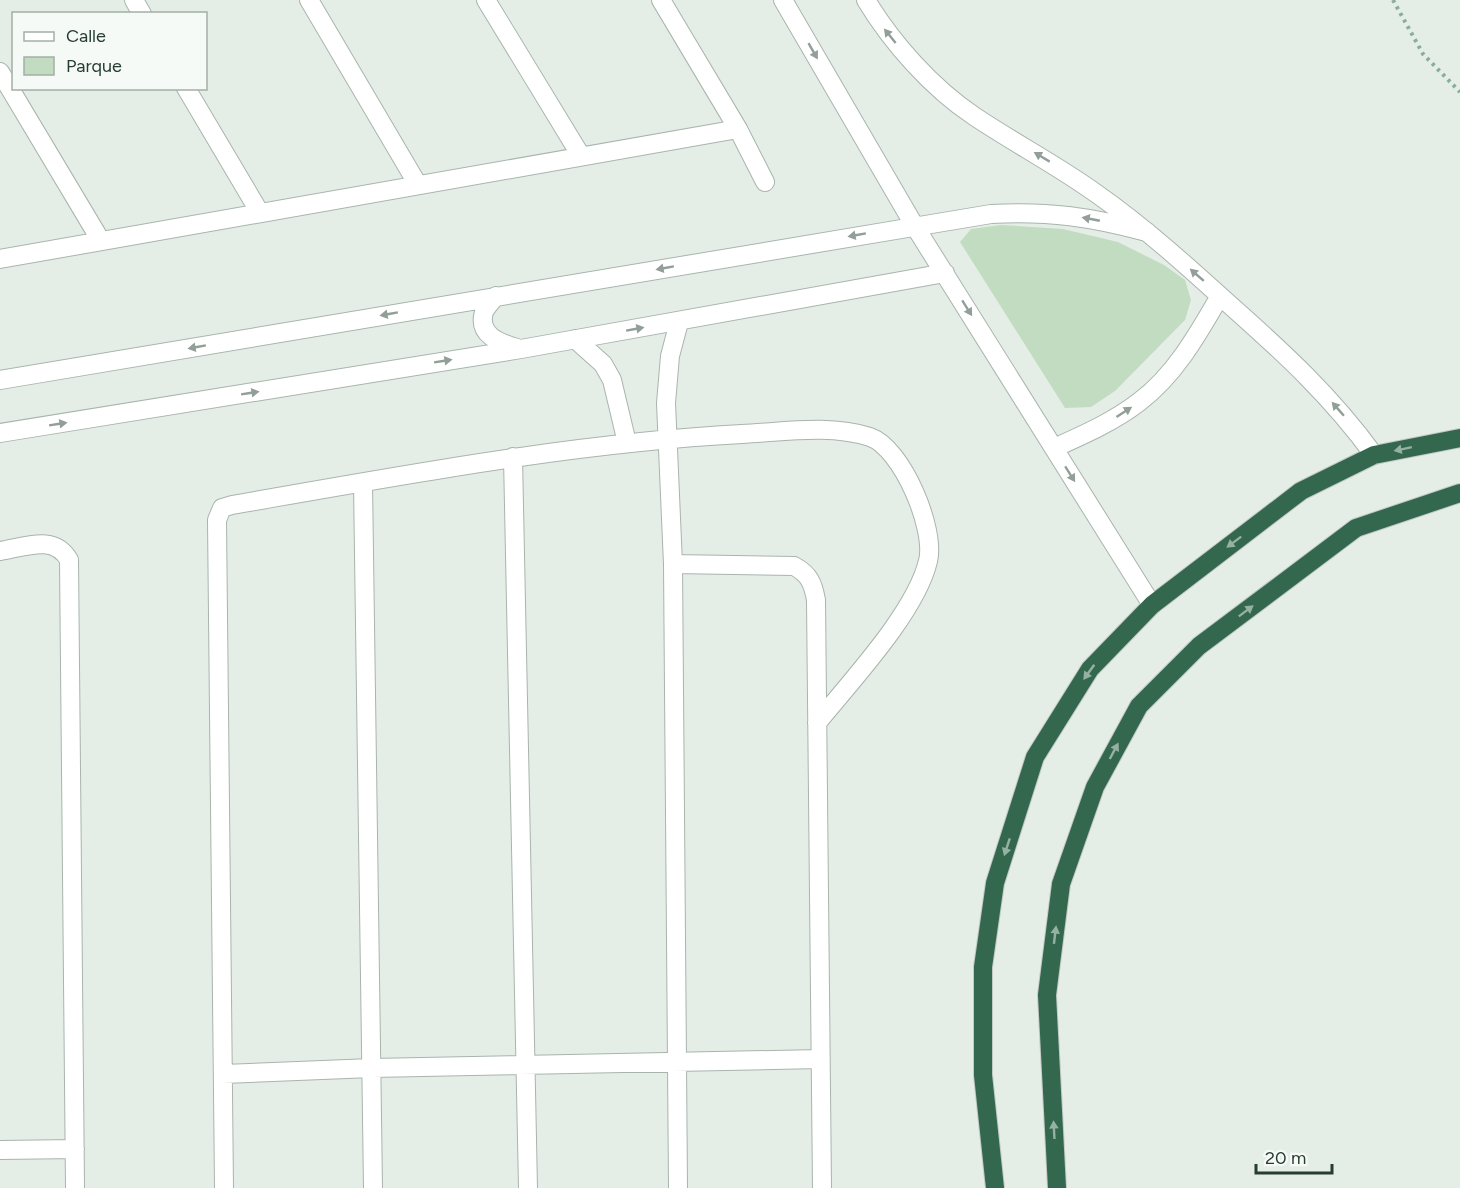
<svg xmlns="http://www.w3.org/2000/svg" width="1460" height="1188" font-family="Figtree,sans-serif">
	<rect width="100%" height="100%" fill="#e5ede7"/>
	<path fill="#c1dcc0" d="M 1001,225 L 1063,229 L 1118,242 L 1164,265 L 1185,280 L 1191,300 L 1185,320 L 1115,391 L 1091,407 L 1065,408 L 960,242 L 971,229 Z"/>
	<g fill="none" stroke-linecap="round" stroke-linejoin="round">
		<g stroke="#a8b5ac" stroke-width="20">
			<path id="minor" d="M 134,0 L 142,14
				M 309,0 L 418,185
				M 486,0 L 581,156
				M 661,0 L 738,129 L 765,182
				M 783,0 L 914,225 L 1152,605
				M 866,0 C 892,43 932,88 974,116 C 1014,143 1057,165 1097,194 C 1144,227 1187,266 1230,305 C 1284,353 1331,396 1374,455
				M 0,72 L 101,241
				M 186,88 L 260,213
				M 0,259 L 738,129
				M 496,296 C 492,301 486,307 484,312 C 477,335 500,343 517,348
				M 575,339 L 603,364 L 612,380 L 627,443
				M 0,380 L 991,214 C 1050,211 1091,217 1147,232
				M 0,433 L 521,349 L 945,273
				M 1054,448 C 1083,435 1113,422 1139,402 C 1175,375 1198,334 1220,296
				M 513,457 L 528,1188
				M 363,483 L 373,1188
				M 0,551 C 26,547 54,534 69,560 L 75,1188
				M 673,564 L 794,566 C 809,574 813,583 816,600 L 822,1188
				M 223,1074 L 372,1068 L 820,1059
				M 0,1150 L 75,1149
				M 224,1188 L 217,520 L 222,508 L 232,505 C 401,476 571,443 742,434 C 784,432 830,424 870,437 C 902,448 936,529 928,561 C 916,612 851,681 817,723
				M 678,1188 L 673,564 L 666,403 L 670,356 L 679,322"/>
		</g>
		<g stroke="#c2c9c5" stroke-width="20">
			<path id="highway" d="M 995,1188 L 983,1075 L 983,967 L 995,883 L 1035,757 L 1090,669 L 1152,605 L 1301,491 L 1374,455 L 1460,438
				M 1057,1188 L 1047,995 L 1061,884 L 1095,787 L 1139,706 L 1199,646 L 1356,528 L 1460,493"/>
		</g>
		<path stroke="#89ae97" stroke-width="4" stroke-dasharray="3 4.5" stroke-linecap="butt" d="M 1393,0 L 1423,54 L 1460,92"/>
		<use href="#minor" stroke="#fff" stroke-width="18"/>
		<use href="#highway" stroke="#34684e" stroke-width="18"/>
	</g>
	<defs><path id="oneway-solid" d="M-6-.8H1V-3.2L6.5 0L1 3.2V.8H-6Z" transform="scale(1.5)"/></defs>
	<g fill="#929e98">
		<use href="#oneway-solid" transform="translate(890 36) rotate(-129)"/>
		<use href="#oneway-solid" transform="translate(813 51) rotate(60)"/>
		<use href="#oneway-solid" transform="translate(1042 157) rotate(-149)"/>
		<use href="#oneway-solid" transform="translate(1091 219) rotate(-169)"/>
		<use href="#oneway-solid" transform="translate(857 235) rotate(170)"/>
		<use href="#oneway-solid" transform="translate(665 268) rotate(170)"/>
		<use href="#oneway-solid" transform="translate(1197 275) rotate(-139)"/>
		<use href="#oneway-solid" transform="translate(967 308) rotate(58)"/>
		<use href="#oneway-solid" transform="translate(389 314) rotate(170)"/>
		<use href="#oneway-solid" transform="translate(635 329) rotate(-10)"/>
		<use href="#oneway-solid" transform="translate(197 347) rotate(170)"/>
		<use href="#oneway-solid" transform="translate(443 361) rotate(-9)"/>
		<use href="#oneway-solid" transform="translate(250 393) rotate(-9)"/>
		<use href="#oneway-solid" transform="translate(1338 409) rotate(-131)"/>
		<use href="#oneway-solid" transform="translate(1124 412) rotate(-33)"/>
		<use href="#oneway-solid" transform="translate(58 424) rotate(-9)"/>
		<use href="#oneway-solid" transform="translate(1070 474) rotate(58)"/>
	</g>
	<g fill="#95b1a2">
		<use href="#oneway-solid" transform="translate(1403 449) rotate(168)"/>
		<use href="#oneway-solid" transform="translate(1234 542) rotate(143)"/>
		<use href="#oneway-solid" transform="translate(1246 611) rotate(-37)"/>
		<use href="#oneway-solid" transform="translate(1089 672) rotate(126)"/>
		<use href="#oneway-solid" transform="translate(1114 751) rotate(-62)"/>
		<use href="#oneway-solid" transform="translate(1007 847) rotate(108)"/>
		<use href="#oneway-solid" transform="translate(1055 935) rotate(-83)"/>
		<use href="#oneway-solid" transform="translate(1054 1130) rotate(-93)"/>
	</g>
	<rect x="12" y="12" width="195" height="78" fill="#f6faf7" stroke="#a3afa7" stroke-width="1.5"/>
	<rect x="24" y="32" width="30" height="9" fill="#ffffff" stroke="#a3afa7" stroke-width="1.5"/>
	<text x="66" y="42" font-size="18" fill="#263e30">Calle</text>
	<rect x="24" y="57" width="30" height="18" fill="#c1dcc0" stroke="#a3afa7" stroke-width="1.5"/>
	<text x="66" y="72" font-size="18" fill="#263e30">Parque</text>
	<path d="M1256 1164v9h76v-9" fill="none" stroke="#263e30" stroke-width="3"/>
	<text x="1265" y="1164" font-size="18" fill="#263e30" stroke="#f6faf7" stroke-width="4.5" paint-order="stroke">20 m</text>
</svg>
